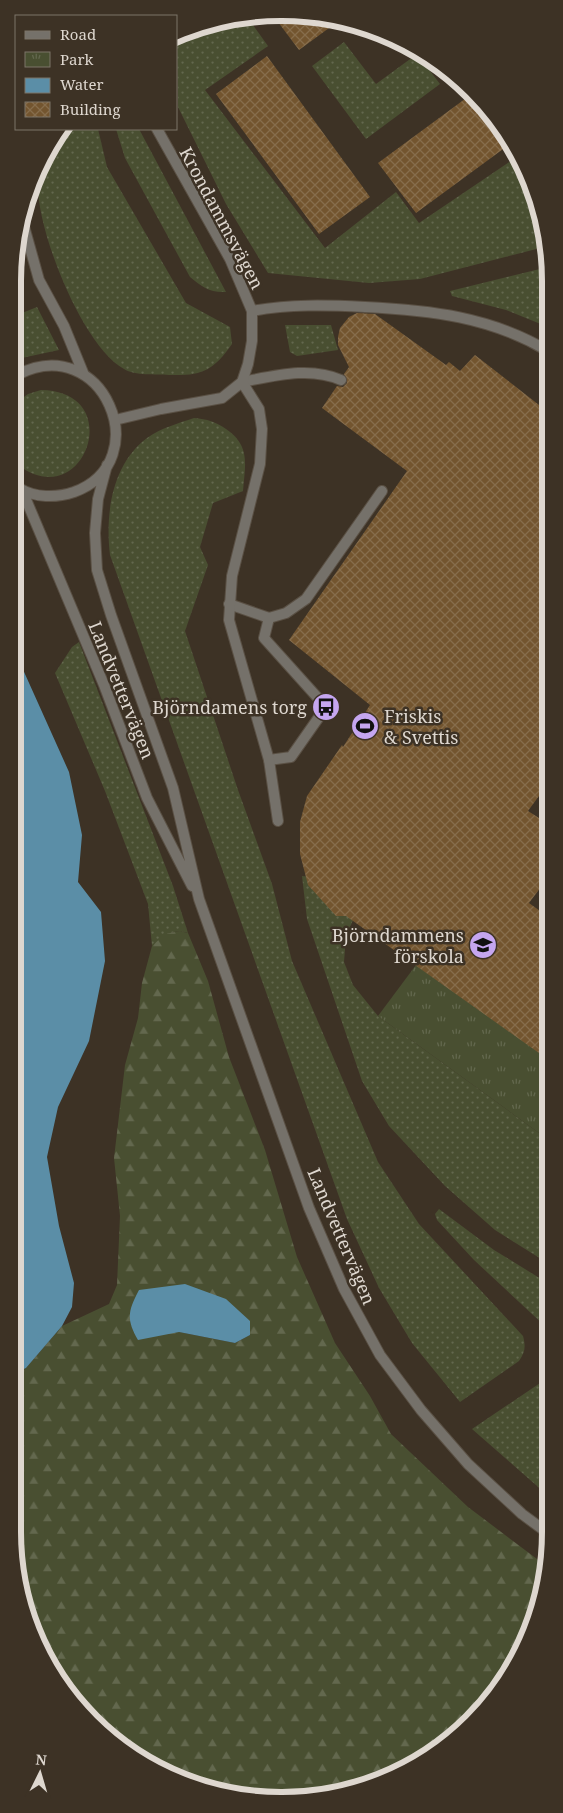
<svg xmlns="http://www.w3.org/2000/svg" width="563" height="1813" font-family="'Noto Serif',serif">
	<defs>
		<pattern id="grass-dots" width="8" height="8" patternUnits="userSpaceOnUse" patternTransform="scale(1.25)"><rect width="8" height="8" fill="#494f31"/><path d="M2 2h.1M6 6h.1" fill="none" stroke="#63684e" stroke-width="1.8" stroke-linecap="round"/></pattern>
		<pattern id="forest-firs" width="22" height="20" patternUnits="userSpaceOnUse" patternTransform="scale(1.25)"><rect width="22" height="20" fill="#494f31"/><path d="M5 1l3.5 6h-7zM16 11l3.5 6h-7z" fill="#63684e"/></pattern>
		<pattern id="park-tufts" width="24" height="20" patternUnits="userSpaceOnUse" patternTransform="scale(1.25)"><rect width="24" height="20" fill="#494f31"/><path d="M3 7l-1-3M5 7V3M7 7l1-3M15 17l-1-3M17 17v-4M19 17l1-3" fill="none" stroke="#63684e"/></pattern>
		<pattern id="building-cross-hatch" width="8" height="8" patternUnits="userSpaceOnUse" patternTransform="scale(1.25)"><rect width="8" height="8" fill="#73552f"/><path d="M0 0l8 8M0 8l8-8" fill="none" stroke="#866d4c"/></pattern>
	</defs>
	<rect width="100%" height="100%" fill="#3d3225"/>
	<path fill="url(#grass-dots)" d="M 229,18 L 248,18 L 268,46 L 205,90 L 325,248 L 396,192 L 419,223 L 518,156 L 523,162 L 548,246 L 420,279 L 369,283 L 268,273 L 226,204 L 178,107 L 177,39 Z
		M 344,42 L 376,84 L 417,54 L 440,84 L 366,139 L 312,66 Z
		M 61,129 L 98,129 L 107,167 L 186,303 L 230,327 L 232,344 C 213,371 202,376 169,375 C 156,374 135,376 124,369 C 82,346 35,227 38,181 C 39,172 55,135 61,129 Z
		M 116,129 L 139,129 L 226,292 C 210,293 202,287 190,277 L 125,158 Z
		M 548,267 L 548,327 L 506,310 L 452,296 L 450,291 Z
		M 37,307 L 59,350 L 17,359 L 17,315 Z
		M 285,325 L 331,325 L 338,350 L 297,356 L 290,352 Z
		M 41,390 C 129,391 83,517 17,464 L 17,402 L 28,394 Z
		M 194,418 C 207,419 216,422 226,429 C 251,446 245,465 243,491 L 213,503 L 200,547 L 208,565 L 185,631 L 238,790 L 272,884 L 292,961 L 378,1162 L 419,1224 L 523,1336 C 526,1347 525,1352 519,1361 L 460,1402 L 412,1343 L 379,1288 L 347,1219 L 110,555 C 105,514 112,464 147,438 C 161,428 179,423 194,418 Z
		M 79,642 L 173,886 L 188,933 C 173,928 164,936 152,946 L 148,904 L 105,791 L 55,673 L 72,647 Z
		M 302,876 L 313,877 L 353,920 L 346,937 L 344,962 L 353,985 L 378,1016 L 546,1138 L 546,1262 L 495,1230 L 445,1186 L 389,1126 L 362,1081 L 307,919 Z
		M 439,1209 L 494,1250 L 546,1282 L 546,1327 L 474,1260 L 437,1220 L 435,1214 Z
		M 546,1379 L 545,1493 L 472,1429 Z"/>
	<path fill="url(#forest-firs)" fill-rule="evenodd" d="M 180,931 L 188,933 L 208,981 L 229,1057 L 265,1150 L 297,1257 L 335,1343 L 370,1396 L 391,1434 L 468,1507 L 545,1565 L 545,1584 L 505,1681 L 431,1755 L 351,1791 L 247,1798 L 162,1773 L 79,1709 L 33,1634 L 13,1531 L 13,1374 L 26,1368 L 62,1326 L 109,1304 L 117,1285 L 120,1216 L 114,1158 L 125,1065 L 138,1018 L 142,983 L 152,946 L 165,934 ZM 179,1332 L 250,1335 L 235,1343 Z"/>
	<path fill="url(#park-tufts)" d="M 416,965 L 546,1057 L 546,1138 L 378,1016 Z"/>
	<path fill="#5b8ea7" d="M 16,654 L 69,772 L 82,835 L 78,882 L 101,912 L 105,961 L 89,1041 L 58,1107 L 47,1157 L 59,1226 L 74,1283 L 72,1307 L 62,1326 L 26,1368 L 13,1374 Z
		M 185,1284 L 226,1299 L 250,1321 L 250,1335 L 235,1343 L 179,1332 L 138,1340 C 126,1319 128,1311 139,1290 Z"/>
	<path fill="url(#building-cross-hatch)" d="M 275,18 L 334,18 L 340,20 L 299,50 Z
		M 267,56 L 370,197 L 319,234 L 216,94 Z
		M 473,93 L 510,144 L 416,213 L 378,163 Z
		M 357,313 L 375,314 L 446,365 L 449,362 L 460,371 L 475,355 L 548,412 L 547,785 L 528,811 L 547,823 L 547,879 L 529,903 L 547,916 L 546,1058 L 346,916 L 336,916 L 308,885 L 300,854 L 300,822 L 307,796 L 342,745 L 343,747 L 370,705 L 289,640 L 407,471 L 322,408 L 337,386 L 343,387 L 347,383 L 344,374 L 349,367 L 338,345 L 338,337 L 340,328 L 349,317 Z"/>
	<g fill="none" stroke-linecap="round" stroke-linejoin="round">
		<g stroke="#5a5044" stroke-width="12">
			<path id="service" d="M 242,382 C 274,376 310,366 341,380
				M 229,604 L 269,618 L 264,638 L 326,707 L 291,757 L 269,760
				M 269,618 L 286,613 L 306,599 L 382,491"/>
		</g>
		<g stroke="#5a5044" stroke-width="12">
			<path id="minor" d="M 252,311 C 290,304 326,305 365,307 C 430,310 491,317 548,351
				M 242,382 L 259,409 L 262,429 L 260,464 L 232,576 L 229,620 L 269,760 L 278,821
				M 115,420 L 161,409 L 222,398 L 242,382 L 248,364 L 252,341 L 252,311 L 230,259 L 157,129"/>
		</g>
		<g stroke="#5a5044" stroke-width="12">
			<path id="tertiary" d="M 22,219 L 39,280 L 64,326 L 84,375
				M 17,375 C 103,330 158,461 74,492 C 56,498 35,498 19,488
				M 107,465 L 98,499 L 95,533 L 97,570 L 111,615 L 173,788 L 199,899 L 309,1208 L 344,1289 L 380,1355 L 421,1410 L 468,1464 L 522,1514 L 545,1531
				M 22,490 L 104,685 L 147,798 L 192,886"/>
		</g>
		<use href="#service" stroke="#75716a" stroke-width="10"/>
		<use href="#minor" stroke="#75716a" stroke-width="10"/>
		<use href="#tertiary" stroke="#75716a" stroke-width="10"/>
	</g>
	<defs>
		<g id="bus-disc" transform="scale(1.4375)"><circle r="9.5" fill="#c5a6f0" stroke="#3d3225"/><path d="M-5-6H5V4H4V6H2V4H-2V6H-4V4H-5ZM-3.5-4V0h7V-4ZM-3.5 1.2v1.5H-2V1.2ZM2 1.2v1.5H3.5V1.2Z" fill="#111"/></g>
		<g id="stadium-disc" transform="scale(1.4375)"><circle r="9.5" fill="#c5a6f0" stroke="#3d3225"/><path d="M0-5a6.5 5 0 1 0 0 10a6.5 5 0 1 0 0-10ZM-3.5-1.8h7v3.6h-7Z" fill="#111"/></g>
		<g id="school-disc" transform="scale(1.4375)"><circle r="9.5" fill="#c5a6f0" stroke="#3d3225"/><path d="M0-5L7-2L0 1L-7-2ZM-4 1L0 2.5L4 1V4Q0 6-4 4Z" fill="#111"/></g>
	</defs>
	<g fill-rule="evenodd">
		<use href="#bus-disc" x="326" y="707"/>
		<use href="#stadium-disc" x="365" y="726"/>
		<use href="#school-disc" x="483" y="945"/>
	</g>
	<g text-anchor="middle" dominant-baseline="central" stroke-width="5" stroke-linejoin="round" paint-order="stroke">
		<g font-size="18" fill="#ded7cf" stroke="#3d3225">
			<text transform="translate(222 218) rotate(62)">Krondammsvägen</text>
			<text transform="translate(122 690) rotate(68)">Landvettervägen</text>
			<text transform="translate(342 1236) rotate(67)">Landvettervägen</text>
		</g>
		<g font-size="18" fill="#ded7cf" stroke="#3d3225" text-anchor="end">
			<text x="307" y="707">Björndamens torg</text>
			<text x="384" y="716" text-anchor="start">Friskis<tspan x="384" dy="21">&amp; Svettis</tspan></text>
			<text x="464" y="935">Björndammens<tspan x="464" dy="21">förskola</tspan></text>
		</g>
	</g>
	<path d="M0 0H563V1813H0ZM281 21H282A260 260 0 0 1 542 281V1532A260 260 0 0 1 282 1792H281A260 260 0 0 1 21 1532V281A260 260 0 0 1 281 21Z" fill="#3d3225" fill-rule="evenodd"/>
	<path fill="none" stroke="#ded7cf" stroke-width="6" d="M281 21H282A260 260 0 0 1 542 281V1532A260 260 0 0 1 282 1792H281A260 260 0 0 1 21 1532V281A260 260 0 0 1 281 21Z"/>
	<rect x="15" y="15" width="162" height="115" fill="#3d3225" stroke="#7d7469"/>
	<rect x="25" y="31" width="25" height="8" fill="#75716a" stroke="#7d7469"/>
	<text x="60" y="40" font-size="15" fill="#ded7cf">Road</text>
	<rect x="25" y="52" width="25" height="15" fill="url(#park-tufts)" stroke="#7d7469"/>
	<text x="60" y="65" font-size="15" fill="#ded7cf">Park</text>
	<rect x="25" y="78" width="25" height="15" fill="#5b8ea7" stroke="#7d7469"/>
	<text x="60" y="90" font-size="15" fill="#ded7cf">Water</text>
	<rect x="25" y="102" width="25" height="15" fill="url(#building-cross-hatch)" stroke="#7d7469"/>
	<text x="60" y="115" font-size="15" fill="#ded7cf">Building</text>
	<g transform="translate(40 1773) rotate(5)" stroke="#3d3225" stroke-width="4" paint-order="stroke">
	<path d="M0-4L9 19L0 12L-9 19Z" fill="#ded7cf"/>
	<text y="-8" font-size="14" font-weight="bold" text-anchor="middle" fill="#ded7cf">N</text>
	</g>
</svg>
